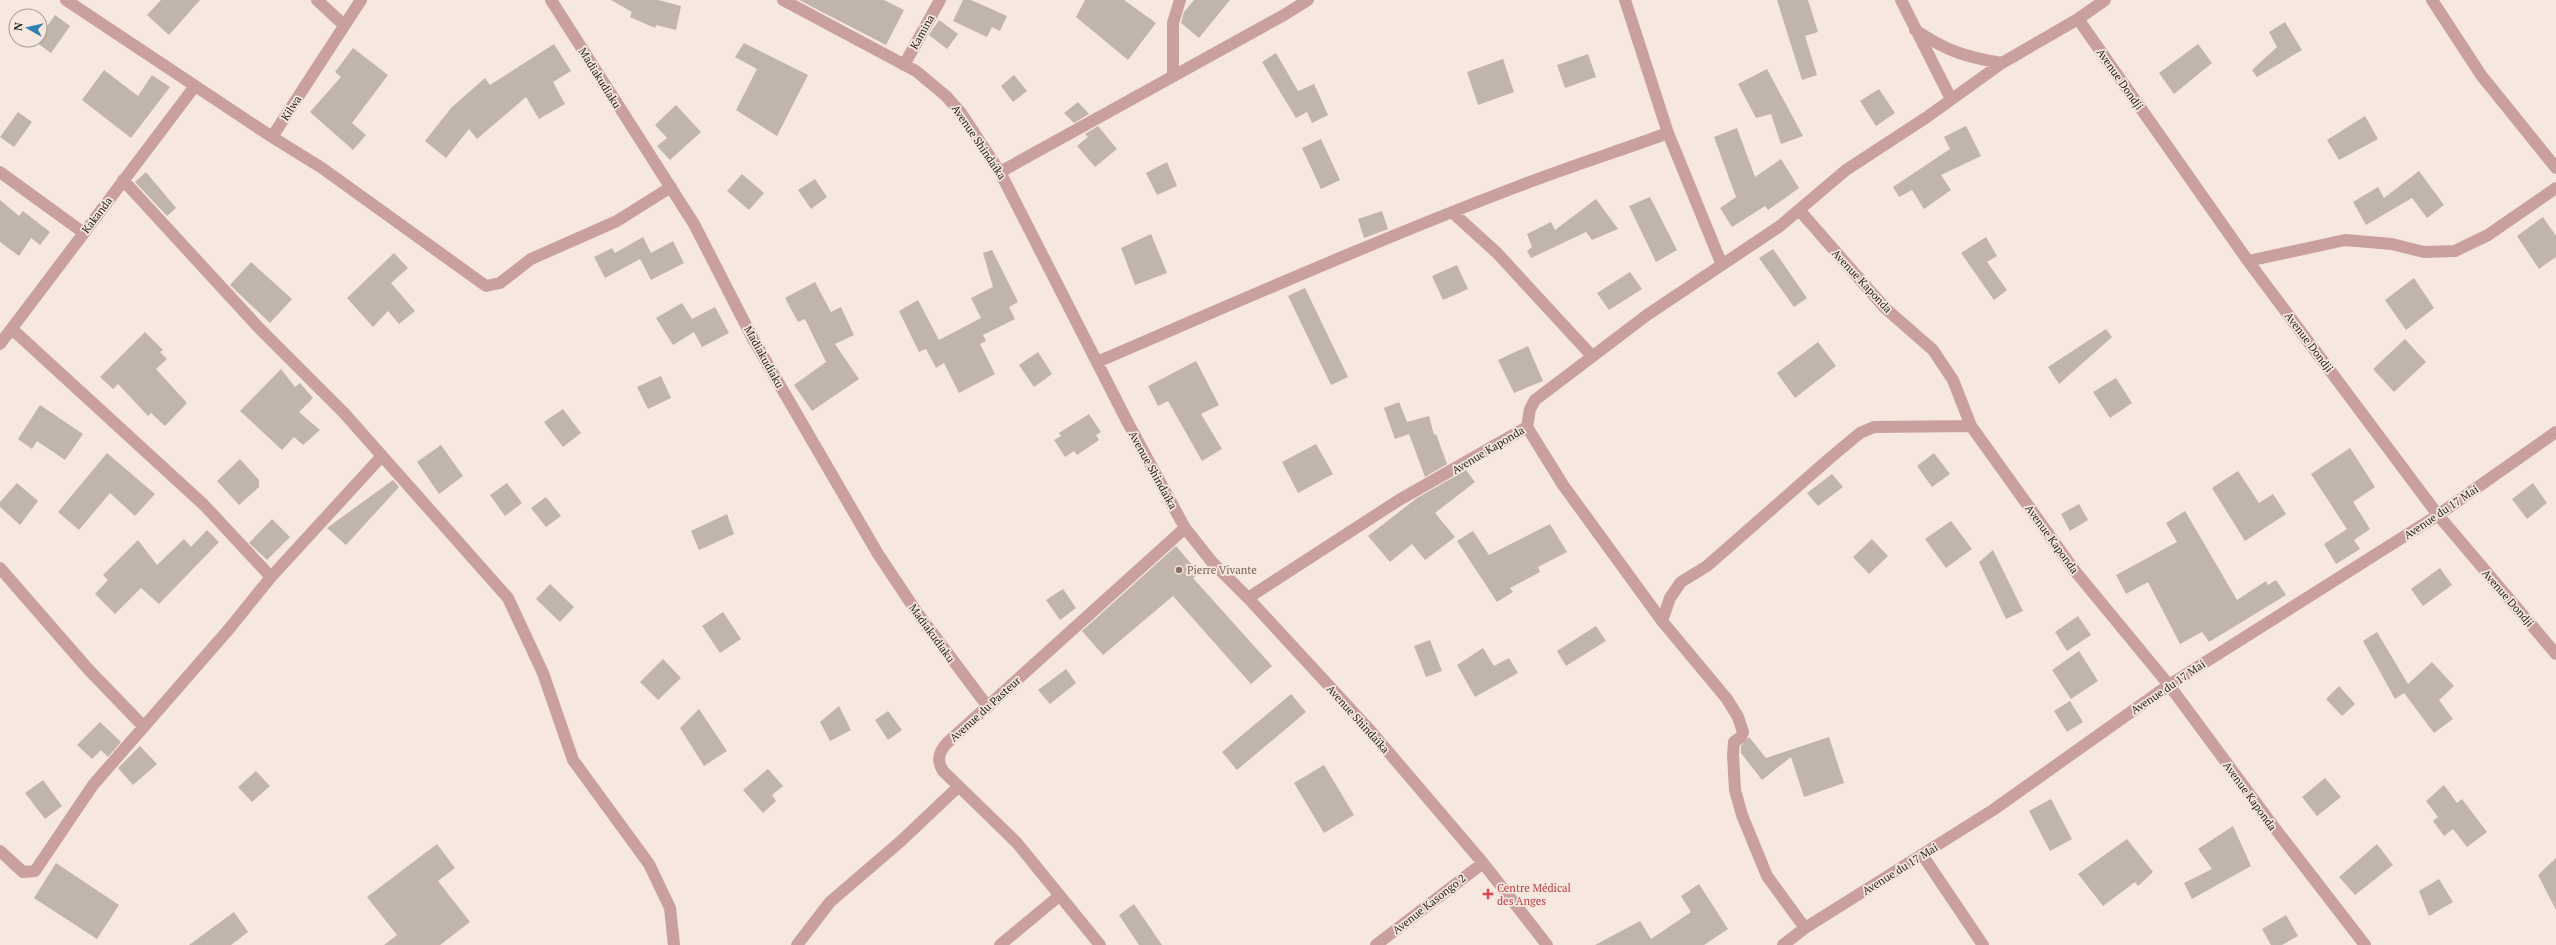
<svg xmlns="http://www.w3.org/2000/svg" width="2556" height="945" font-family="'PT Serif',serif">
	<rect width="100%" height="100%" fill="#f6e8df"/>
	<path fill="#c1b4ab" d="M 161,0 L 200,0 L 169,35 L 147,15 Z
		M 611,0 L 658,0 L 681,6 L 676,30 L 656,25 L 655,28 L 630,17 L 632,12 Z
		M 799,0 L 884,0 L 904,10 L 886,45 Z
		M 963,0 L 971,0 L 1007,16 L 1000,31 L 992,27 L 987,37 L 953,21 Z
		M 1085,0 L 1124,0 L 1156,23 L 1128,60 L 1076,17 Z
		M 1194,0 L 1230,0 L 1199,38 L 1181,23 L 1184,12 Z
		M 1777,0 L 1808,0 L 1818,32 L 1805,36 L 1817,75 L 1802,80 Z
		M 55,15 L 70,26 L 51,53 L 36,42 L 40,40 L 40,36 Z
		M 939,20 L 958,34 L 947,49 L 929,35 Z
		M 2285,22 L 2302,50 L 2257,77 L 2252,70 L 2277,47 L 2269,32 Z
		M 744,43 L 808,75 L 777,136 L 736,110 L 757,69 L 735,57 Z
		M 554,44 L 571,71 L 553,82 L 565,104 L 539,119 L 526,97 L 477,139 L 469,129 L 446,158 L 425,141 L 451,108 L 485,78 L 490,85 Z
		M 2198,44 L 2212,63 L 2174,94 L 2159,73 Z
		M 353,48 L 388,75 L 352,123 L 366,135 L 353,150 L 310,112 L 341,77 L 335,72 Z
		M 1276,53 L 1298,91 L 1314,84 L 1328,115 L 1312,123 L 1307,112 L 1296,118 L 1262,62 Z
		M 1588,54 L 1596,77 L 1565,88 L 1557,65 Z
		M 1503,59 L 1514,92 L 1478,105 L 1467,72 Z
		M 1767,69 L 1803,136 L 1781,144 L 1771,114 L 1756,118 L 1738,84 Z
		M 104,70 L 138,96 L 152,75 L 170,87 L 131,138 L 82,100 Z
		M 1014,75 L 1027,91 L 1013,102 L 1001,86 Z
		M 1879,89 L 1895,113 L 1876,126 L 1860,101 Z
		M 1078,102 L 1089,114 L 1074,123 L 1064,113 Z
		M 676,105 L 701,132 L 670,160 L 657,146 L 667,138 L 655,125 Z
		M 18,112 L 32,122 L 14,147 L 0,137 Z
		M 2365,116 L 2378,139 L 2339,160 L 2327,140 Z
		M 1098,126 L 1117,149 L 1095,167 L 1077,146 L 1088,137 L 1085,134 Z
		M 1966,126 L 1981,156 L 1941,175 L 1951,190 L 1924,209 L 1912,190 L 1899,197 L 1893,187 L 1950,149 L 1944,137 Z
		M 1737,128 L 1755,177 L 1781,159 L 1799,188 L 1768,210 L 1765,206 L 1732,227 L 1720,208 L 1736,197 L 1714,137 Z
		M 1321,139 L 1340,180 L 1321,189 L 1302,148 Z
		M 1167,162 L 1177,186 L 1157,195 L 1146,173 Z
		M 2419,171 L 2444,205 L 2427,218 L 2412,198 L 2366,225 L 2353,202 L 2378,187 L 2384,198 Z
		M 146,172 L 176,208 L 167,216 L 135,182 Z
		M 742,174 L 764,193 L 749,210 L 727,191 Z
		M 815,179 L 827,197 L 811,209 L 798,190 Z
		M 1650,197 L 1677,250 L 1656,262 L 1629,206 Z
		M 1596,199 L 1618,229 L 1592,240 L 1586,232 L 1531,258 L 1527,251 L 1532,247 L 1527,234 L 1551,222 L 1555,230 Z
		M 0,200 L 19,216 L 23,211 L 50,232 L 40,245 L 31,238 L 19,256 L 0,242 Z
		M 1382,211 L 1388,229 L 1364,238 L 1358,219 Z
		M 2543,217 L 2556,236 L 2556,257 L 2539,269 L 2517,236 Z
		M 1151,234 L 1167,273 L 1135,285 L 1121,248 Z
		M 643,237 L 651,253 L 673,241 L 684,263 L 651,280 L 640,259 L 605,278 L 594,257 L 612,248 L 615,253 Z
		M 1986,237 L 1997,256 L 1987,262 L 2007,290 L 1994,300 L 1961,253 Z
		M 1773,249 L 1807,298 L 1794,307 L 1759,258 Z
		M 992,250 L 1018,302 L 1009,307 L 1015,319 L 983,335 L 986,341 L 980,344 L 995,374 L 959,393 L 944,363 L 936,368 L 926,349 L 919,352 L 899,311 L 918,300 L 939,340 L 981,318 L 971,298 L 993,287 L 983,253 Z
		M 394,253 L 408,268 L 391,283 L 415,311 L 399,324 L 388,311 L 373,327 L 347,298 Z
		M 251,262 L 292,299 L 270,323 L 230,285 Z
		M 1457,265 L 1468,289 L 1443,300 L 1432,276 Z
		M 1630,272 L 1642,289 L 1609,310 L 1597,293 Z
		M 2414,278 L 2434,308 L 2406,330 L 2385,300 Z
		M 815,282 L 831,312 L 841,307 L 854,335 L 835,344 L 859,379 L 812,411 L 794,385 L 826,362 L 805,319 L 798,322 L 785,298 Z
		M 1305,288 L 1348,377 L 1331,385 L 1288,296 Z
		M 682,303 L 692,319 L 715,307 L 729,333 L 702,347 L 694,332 L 673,345 L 656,318 Z
		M 2106,329 L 2112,337 L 2059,384 L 2048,367 Z
		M 145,332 L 163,350 L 160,352 L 167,359 L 156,369 L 187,403 L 165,426 L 151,413 L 148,416 L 118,384 L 113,389 L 100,377 Z
		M 2405,339 L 2426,362 L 2394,392 L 2373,369 Z
		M 1818,342 L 1836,366 L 1795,398 L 1777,373 Z
		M 1528,346 L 1543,381 L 1514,393 L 1498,360 Z
		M 1038,352 L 1052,374 L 1034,387 L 1019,365 Z
		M 1196,361 L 1219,405 L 1201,414 L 1222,449 L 1202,461 L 1168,401 L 1158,406 L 1148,386 Z
		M 281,369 L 295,387 L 300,383 L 313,398 L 299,412 L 320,430 L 303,445 L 294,437 L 282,450 L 240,411 Z
		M 661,376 L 671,398 L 648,409 L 637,387 Z
		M 2116,378 L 2132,403 L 2110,418 L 2093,392 Z
		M 1399,402 L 1407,422 L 1429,416 L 1434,435 L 1436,434 L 1447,464 L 1425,477 L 1409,434 L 1395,439 L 1384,408 Z
		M 40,405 L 83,434 L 65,460 L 37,441 L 32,449 L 18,439 Z
		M 563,409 L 581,433 L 563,447 L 544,422 Z
		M 1089,414 L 1101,432 L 1096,435 L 1099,440 L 1077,455 L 1074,451 L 1065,457 L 1054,440 L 1061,436 L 1059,433 Z
		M 1316,444 L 1333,474 L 1298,493 L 1282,462 Z
		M 441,445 L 463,476 L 439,494 L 417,462 Z
		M 2350,448 L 2375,487 L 2353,502 L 2370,529 L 2354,540 L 2311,474 Z
		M 107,453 L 155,494 L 135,516 L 110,493 L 79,530 L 58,512 Z
		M 1934,453 L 1950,474 L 1932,487 L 1917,466 Z
		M 240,459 L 259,480 L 259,487 L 239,505 L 217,481 Z
		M 1466,470 L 1475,482 L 1435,513 L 1455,537 L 1425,560 L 1412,544 L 1390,562 L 1368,536 L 1417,498 Z
		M 2238,471 L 2259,503 L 2273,494 L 2286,514 L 2245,541 L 2212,488 Z
		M 1832,474 L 1843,487 L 1818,506 L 1807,493 Z
		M 393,480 L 399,487 L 346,545 L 327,528 Z
		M 17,483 L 38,501 L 20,525 L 0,507 L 0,502 Z
		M 507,483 L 522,503 L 505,516 L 490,495 Z
		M 2533,483 L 2547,503 L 2527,519 L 2512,499 Z
		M 546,497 L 561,516 L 546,527 L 531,508 Z
		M 2079,504 L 2088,520 L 2070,531 L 2061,514 Z
		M 2185,511 L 2237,600 L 2266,581 L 2268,585 L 2276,580 L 2286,595 L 2209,642 L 2202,632 L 2180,644 L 2148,582 L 2126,594 L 2116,575 L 2177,542 L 2166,523 Z
		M 727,514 L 734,534 L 699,550 L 691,531 Z
		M 272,519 L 290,537 L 267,560 L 249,543 Z
		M 1951,521 L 1972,549 L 1946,568 L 1925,539 Z
		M 1550,524 L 1567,552 L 1538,567 L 1540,572 L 1510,588 L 1513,592 L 1497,602 L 1457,541 L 1473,531 L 1489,555 Z
		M 2347,529 L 2360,549 L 2336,564 L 2324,544 Z
		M 207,530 L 219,542 L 159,604 L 141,588 L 115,614 L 95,594 L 108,580 L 103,575 L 138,540 L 157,565 L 184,539 L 191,547 Z
		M 1872,539 L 1888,556 L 1869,574 L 1853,557 Z
		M 1176,546 L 1199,573 L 1193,578 L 1272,666 L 1251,684 L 1173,596 L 1103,655 L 1082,631 Z
		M 1993,550 L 2023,611 L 2006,619 L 1979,562 Z
		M 2440,568 L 2452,585 L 2423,606 L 2411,589 Z
		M 550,584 L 574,607 L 560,622 L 536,599 Z
		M 1063,589 L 1076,608 L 1060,620 L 1046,600 Z
		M 723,612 L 741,639 L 720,653 L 702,626 Z
		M 2078,616 L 2091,635 L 2067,651 L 2055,632 Z
		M 1596,626 L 1606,641 L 1566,666 L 1557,651 Z
		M 2377,632 L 2408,684 L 2432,662 L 2454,686 L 2439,700 L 2453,719 L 2434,733 L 2404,693 L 2395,699 L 2363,641 Z
		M 1430,640 L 1442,671 L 1426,677 L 1414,646 Z
		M 1483,648 L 1494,666 L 1509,658 L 1518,673 L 1475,697 L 1457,665 Z
		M 2079,651 L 2098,681 L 2071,699 L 2052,670 Z
		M 663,659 L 681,678 L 658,700 L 640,682 Z
		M 1066,669 L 1076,683 L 1050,704 L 1038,690 Z
		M 2339,686 L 2355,704 L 2342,716 L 2326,699 Z
		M 1291,694 L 1306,712 L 1237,770 L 1222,752 Z
		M 2070,701 L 2083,722 L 2067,732 L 2054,711 Z
		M 839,706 L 851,730 L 830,741 L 820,722 Z
		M 699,709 L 727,751 L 704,766 L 680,728 Z
		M 888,711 L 902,730 L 888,740 L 875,720 Z
		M 100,722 L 121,742 L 108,757 L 101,750 L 92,759 L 77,745 Z
		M 1749,737 L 1766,758 L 1829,737 L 1844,783 L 1804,797 L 1791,757 L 1762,780 L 1741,753 L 1741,746 Z
		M 140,746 L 157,764 L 133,785 L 118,768 Z
		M 1324,765 L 1354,815 L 1324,833 L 1294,783 Z
		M 768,769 L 783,786 L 772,795 L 776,801 L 763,813 L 743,790 Z
		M 256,771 L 270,786 L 252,802 L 238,787 Z
		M 2325,778 L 2341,797 L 2317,816 L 2302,797 Z
		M 43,780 L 62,806 L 45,819 L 25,793 Z
		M 2444,785 L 2457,803 L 2462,799 L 2487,832 L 2467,847 L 2453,829 L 2444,836 L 2433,821 L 2438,817 L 2426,801 Z
		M 2051,799 L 2072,839 L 2050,851 L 2029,811 Z
		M 2233,826 L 2251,866 L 2192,899 L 2184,883 L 2212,869 L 2198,849 Z
		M 2127,839 L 2153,872 L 2138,886 L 2135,882 L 2103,906 L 2078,874 Z
		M 437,844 L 455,868 L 438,881 L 470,922 L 440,945 L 384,945 L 397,935 L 367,897 Z
		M 2377,844 L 2393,865 L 2355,895 L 2339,877 Z
		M 2556,858 L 2556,910 L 2538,875 Z
		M 56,863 L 119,905 L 97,939 L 34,898 Z
		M 2439,879 L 2453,902 L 2429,916 L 2419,891 Z
		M 1699,884 L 1728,929 L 1704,945 L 1595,945 L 1640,921 L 1651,939 L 1691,912 L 1681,896 Z
		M 1134,904 L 1162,945 L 1139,945 L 1119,915 Z
		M 234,912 L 248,932 L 231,945 L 189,945 Z
		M 2286,915 L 2298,936 L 2282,945 L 2271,945 L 2262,929 Z"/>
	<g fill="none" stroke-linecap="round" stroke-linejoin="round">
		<path stroke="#caa09f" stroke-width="12" d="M 66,0 L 272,137 L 361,0
			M 317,0 L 344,25
			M 551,0 L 694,224 L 753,339 L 878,554 L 916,611 L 988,707
			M 783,0 L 916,71 L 946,96 L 961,113 L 1000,172 L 1128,423 L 1185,528 L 1212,562 L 1248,598 L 1368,728 L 1483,863 L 1547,945
			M 1625,0 L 1668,133 L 1722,265
			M 1901,0 L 1951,99
			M 2432,0 L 2481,75 L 2556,168
			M 2078,19 L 2248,261 L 2438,515 L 2556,654
			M 1915,30 C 1947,51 1965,57 2002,63
			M 904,65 L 940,0
			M 1173,76 L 1173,23 L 1180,0
			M 272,137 L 322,168 L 486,286 L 500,283 L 531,259 L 617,221 L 671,187
			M 0,172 L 84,233
			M 1000,172 L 1284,15 L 1308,0
			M 123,180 L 259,328 L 344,413 L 508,598 L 543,673 L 573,760 L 649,864 L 670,908 L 674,945
			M 1800,211 L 1885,308 L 1933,350 L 1953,380 L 1971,426 L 2075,571 L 2169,685 L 2277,831 L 2365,945
			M 1452,212 L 1497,253 L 1592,356
			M 2248,261 L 2345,240 L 2392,244 L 2424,252 L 2455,251 L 2488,235 L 2556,188
			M 12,329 L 204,505 L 271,577
			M 0,344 L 195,86
			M 1097,362 C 1237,302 1377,240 1519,186 C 1568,167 1619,151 1668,133
			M 1527,427 L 1563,485 L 1662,621 L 1727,699 L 1738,717 L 1743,732 L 1741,737 L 1734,742 L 1733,755 L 1735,790 L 1742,815 L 1767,876 L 1805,928
			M 0,568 L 88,669 L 144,727
			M 1248,598 L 1399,500 L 1527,427 L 1530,409 L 1535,400 L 1647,315 L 1780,226 L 1846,170 L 1927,117 L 2002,63 L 2078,19 L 2105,0
			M 1662,621 L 1670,598 L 1681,582 L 1707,566 L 1830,458 L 1860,433 L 1874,427 L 1971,426
			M 0,851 L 23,872 L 35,871 L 93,785 L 229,629 L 271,577 L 381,457
			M 1923,856 L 1983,945
			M 797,945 L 830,902 L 901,841 L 958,787
			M 1000,945 L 1059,896
			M 1100,945 L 1017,843 L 943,771 C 936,760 939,751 948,742 L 1185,528
			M 1376,945 L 1483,863
			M 1783,945 L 1805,928 L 1993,810 L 2169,685 L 2438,515 L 2556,432"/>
	</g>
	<circle fill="#8d6e63" stroke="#f6e8df" stroke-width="1.5" cx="1179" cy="570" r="4"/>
	<path fill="#e0444e" stroke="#f6e8df" stroke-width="1.5" d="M1486 888h4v4h4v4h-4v4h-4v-4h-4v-4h4z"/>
	<g text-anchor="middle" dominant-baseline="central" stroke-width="3.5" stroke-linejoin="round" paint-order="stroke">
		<g font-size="11" fill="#282320" stroke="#f6e8df">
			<text transform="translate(922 32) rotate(-61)">Kamina</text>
			<text transform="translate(600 78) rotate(58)">Madiakudiaku</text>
			<text transform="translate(2120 79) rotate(55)">Avenue Dondji</text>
			<text transform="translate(291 108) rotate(-57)">Kilwa</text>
			<text transform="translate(979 142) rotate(56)">Avenue Shindaïka</text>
			<text transform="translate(97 215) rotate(-53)">Kakanda</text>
			<text transform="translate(1862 281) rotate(47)">Avenue Kaponda</text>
			<text transform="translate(2309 342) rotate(53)">Avenue Dondji</text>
			<text transform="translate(764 357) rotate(61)">Madiakudiaku</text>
			<text transform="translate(1488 450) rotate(-31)">Avenue Kaponda</text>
			<text transform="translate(1153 470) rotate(61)">Avenue Shindaïka</text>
			<text transform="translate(2441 512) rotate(-34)">Avenue du 17 Mai</text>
			<text transform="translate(2052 539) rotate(54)">Avenue Kaponda</text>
			<text transform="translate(2508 598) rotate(49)">Avenue Dondji</text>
			<text transform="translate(932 633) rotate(54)">Madiakudiaku</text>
			<text transform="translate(2168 687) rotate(-34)">Avenue du 17 Mai</text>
			<text transform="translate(985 709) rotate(-42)">Avenue du Pasteur</text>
			<text transform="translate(1358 719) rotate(48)">Avenue Shindaïka</text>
			<text transform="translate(2250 796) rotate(54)">Avenue Kaponda</text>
			<text transform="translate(1900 869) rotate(-32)">Avenue du 17 Mai</text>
			<text transform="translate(1429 904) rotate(-38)">Avenue Kasongo 2</text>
		</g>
		<g font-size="11" fill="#785e54" stroke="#f6e8df" text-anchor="start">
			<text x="1187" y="570">Pierre Vivante</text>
		</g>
		<g font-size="11" fill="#be3a42" stroke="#f6e8df" text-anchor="start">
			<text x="1497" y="888">Centre Médical<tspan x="1497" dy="13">des Anges</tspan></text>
		</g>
	</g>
	<g transform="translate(28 28) rotate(278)"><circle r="19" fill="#f6e8df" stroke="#a49993"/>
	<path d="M0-3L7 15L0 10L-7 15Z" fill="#317eb1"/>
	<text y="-6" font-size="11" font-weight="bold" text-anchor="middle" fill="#282320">N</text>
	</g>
</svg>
